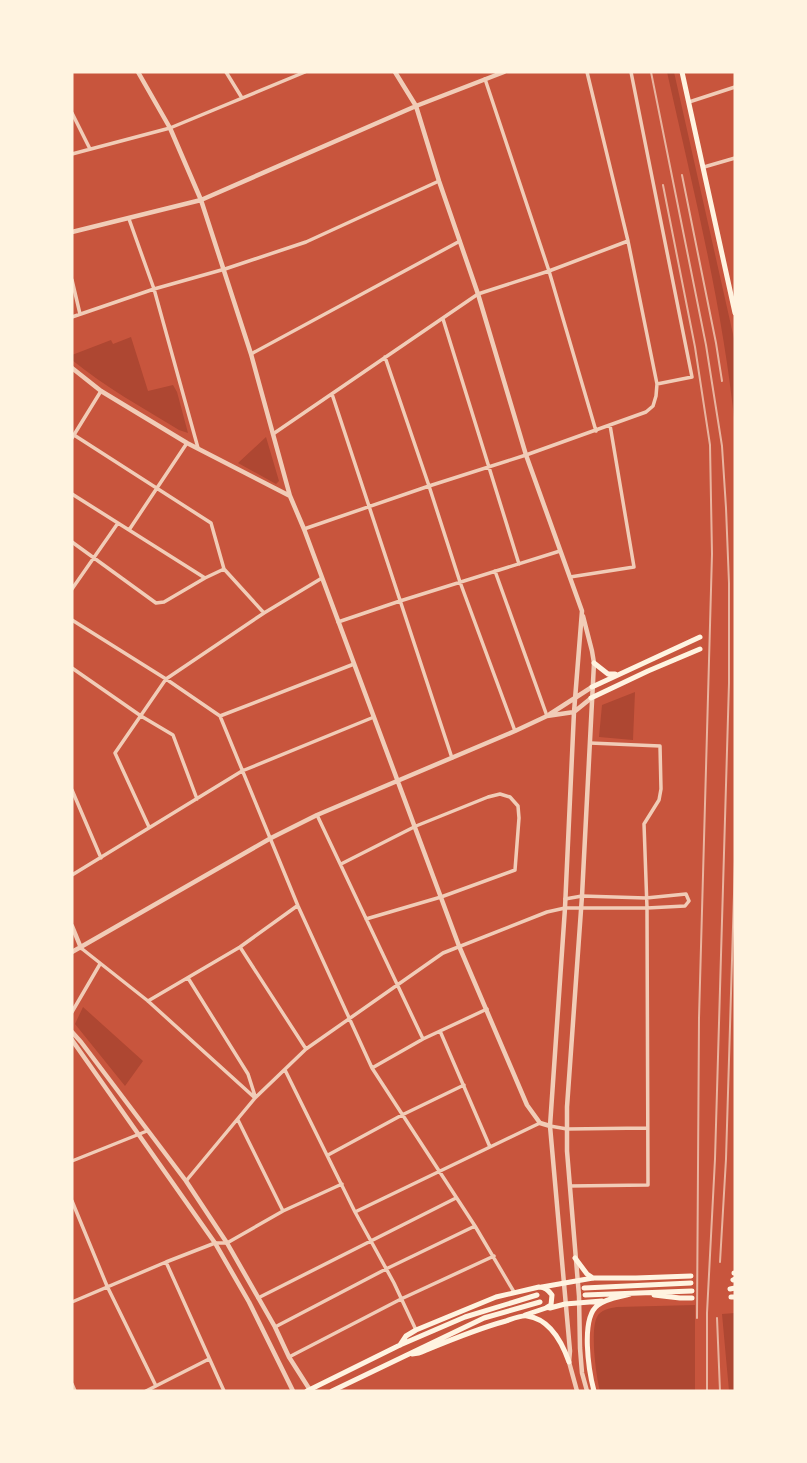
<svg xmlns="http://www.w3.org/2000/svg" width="807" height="1463" font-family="Karla,sans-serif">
	<rect width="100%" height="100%" fill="#c8553d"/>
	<path fill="#ae4732" d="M 667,72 L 674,72 L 735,343 L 735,427 C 723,307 693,189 667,72 Z
		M 131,337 L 148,391 L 173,385 L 177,392 L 188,433 L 179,430 C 143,408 105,387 72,360 L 72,355 L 111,340 L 113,344 Z
		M 266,437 L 279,481 L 276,484 L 238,463 Z
		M 635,692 L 633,740 L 599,737 L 602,705 Z
		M 83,1007 L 143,1061 L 125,1086 L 75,1024 Z
		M 695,1305 L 695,1391 L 600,1391 C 596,1376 590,1330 597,1317 C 600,1310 610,1308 617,1307 Z
		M 735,1313 L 735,1391 L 729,1391 L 722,1314 Z"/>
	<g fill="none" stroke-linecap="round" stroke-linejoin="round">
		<path stroke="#f1ccb7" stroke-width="3.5" d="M 226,72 L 242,98
			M 631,72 L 692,377 L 657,384
			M 485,79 L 549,271 L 596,431
			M 689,102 L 735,87
			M 72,113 L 90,149
			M 72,154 L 170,128 L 305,72
			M 704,167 L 735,158
			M 129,219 L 154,289 L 198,448
			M 72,280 L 80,314
			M 72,317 L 154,289 L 225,269 L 306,242 L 439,181
			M 443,319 L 519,564
			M 251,354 L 460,241
			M 385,357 L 429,486 L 460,582 L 515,731
			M 332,394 L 452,758
			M 273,434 L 478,294 L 549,271 L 628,241
			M 74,435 L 211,523 L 224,569 L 264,613
			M 72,438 L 101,391
			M 72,494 L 205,578 L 224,569
			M 304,529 L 429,486 L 526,455 L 646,412 L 653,406 L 656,396 L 657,384 L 628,241 L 587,72
			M 129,530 L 187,443
			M 72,542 L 156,603 L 164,602 L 205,578
			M 495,571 L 547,716
			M 570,577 L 634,567 L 610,425
			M 72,589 L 118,523
			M 72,620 L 166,679 L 220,716 L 298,906 L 372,1068 L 475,1226 L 514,1292
			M 338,622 L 400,601 L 560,551
			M 72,668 L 141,716 L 173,735 L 197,799
			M 220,716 L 354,664
			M 72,790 L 101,858
			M 317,815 L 423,1039
			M 149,827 L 115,753 L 166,679 L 264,613 L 322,578
			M 341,864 L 416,826 L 488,797 L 500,794 L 510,797 L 518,806 L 519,818 L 515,870 L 441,897 L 366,919
			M 72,875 L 242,771 L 374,717
			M 240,947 L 306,1049
			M 81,948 L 148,1001 L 255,1098
			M 188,978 L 248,1074 L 255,1096
			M 148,1001 L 240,947 L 297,906
			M 72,1012 L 100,964
			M 440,1031 L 490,1147
			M 372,1068 L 423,1039 L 487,1009
			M 285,1070 L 355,1212 L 394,1283 L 416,1330
			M 238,1120 L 283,1211
			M 550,1126 L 567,1129 L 647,1128
			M 328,1155 L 402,1115 L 464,1085
			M 72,1161 L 147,1131
			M 186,1181 L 255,1098 L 306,1049 L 443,953 L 547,912 L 565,908 L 647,908 L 685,906 L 689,901 L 686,894 L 646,898 L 582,896 L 565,899
			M 570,1186 L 648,1185 L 647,908 L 644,824 L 659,800 L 661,789 L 660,746 L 590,743
			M 72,1201 L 107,1286 L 156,1386
			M 355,1212 L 540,1123
			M 166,1262 L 224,1391
			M 258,1298 L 456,1198
			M 72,1302 L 166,1262 L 215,1243 L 227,1243 L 283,1211 L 342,1184
			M 275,1327 L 386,1269 L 475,1226
			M 289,1357 L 401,1299 L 494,1256
			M 72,1384 L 75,1391
			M 146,1391 L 209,1359"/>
		<path stroke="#f1ccb7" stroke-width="4.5" d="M 138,72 L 170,128 L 201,200 L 251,354 L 290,496 L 304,529 L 459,946 L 527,1105 L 540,1123 L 550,1126
			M 395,72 L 416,106 L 439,181 L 478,294 L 526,455 L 582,611 L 574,712 L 565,908 L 550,1126 L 570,1351 L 569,1362 L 577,1391
			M 72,232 L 201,200 L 416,106 L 504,72
			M 72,368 L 101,391 L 187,443 L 290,496
			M 583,616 L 592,651 L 594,663 L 582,896 L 567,1107 L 567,1151 L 579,1296 L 580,1348 L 582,1373 L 587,1391
			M 550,714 L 592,687
			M 72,926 L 81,948
			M 72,952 L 271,838 L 317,815 L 515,731 L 547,716 L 574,712 L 590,699
			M 72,1032 L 81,1042 L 186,1181 L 227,1243 L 275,1327 L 289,1357 L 310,1390
			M 72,1040 L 215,1243 L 249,1302 L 293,1391"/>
		<path stroke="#fff3e0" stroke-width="5" d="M 594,663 L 608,674 L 615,674
			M 592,687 L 700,637
			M 591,698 L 648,671 L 700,649
			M 575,1258 L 587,1274 L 593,1278
			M 734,1273 L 735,1273
			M 733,1280 L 735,1279
			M 542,1287 L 593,1278 L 636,1278 L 691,1276
			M 584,1288 L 691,1283
			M 730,1289 L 735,1288
			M 585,1295 L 692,1291
			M 654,1295 L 680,1298 L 692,1298
			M 731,1297 L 735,1297
			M 550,1308 L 565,1304 L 602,1301
			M 400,1345 L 406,1336 L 416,1330 L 496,1297 L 539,1287 C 545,1287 548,1290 552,1295 L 551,1305 L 546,1308 L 525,1315
			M 412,1354 L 419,1353 C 448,1341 476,1329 506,1321 C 512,1319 521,1315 527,1316 C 550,1319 562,1342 569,1362
			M 307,1391 L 400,1345 L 465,1317 L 537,1295
			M 332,1391 L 484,1318 L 540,1302
			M 594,1391 C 589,1372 580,1318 598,1305 C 607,1298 620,1297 630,1294"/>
		<path stroke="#fff3e0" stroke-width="5" d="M 682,72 L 735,313"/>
		<path stroke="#e9b49f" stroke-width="2" d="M 651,72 L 706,345 L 722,446 L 726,508 L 729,583 L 729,683 L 715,1159 L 707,1313 L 707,1391
			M 682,175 L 716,343 L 722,381
			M 663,185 L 695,347 L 710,445 L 712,554 L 699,1018 L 697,1318
			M 720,1262 L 726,1159 L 735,861
			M 717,1318 L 720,1391"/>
	</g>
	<rect width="807" height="1463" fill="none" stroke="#fff3e0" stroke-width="147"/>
</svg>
